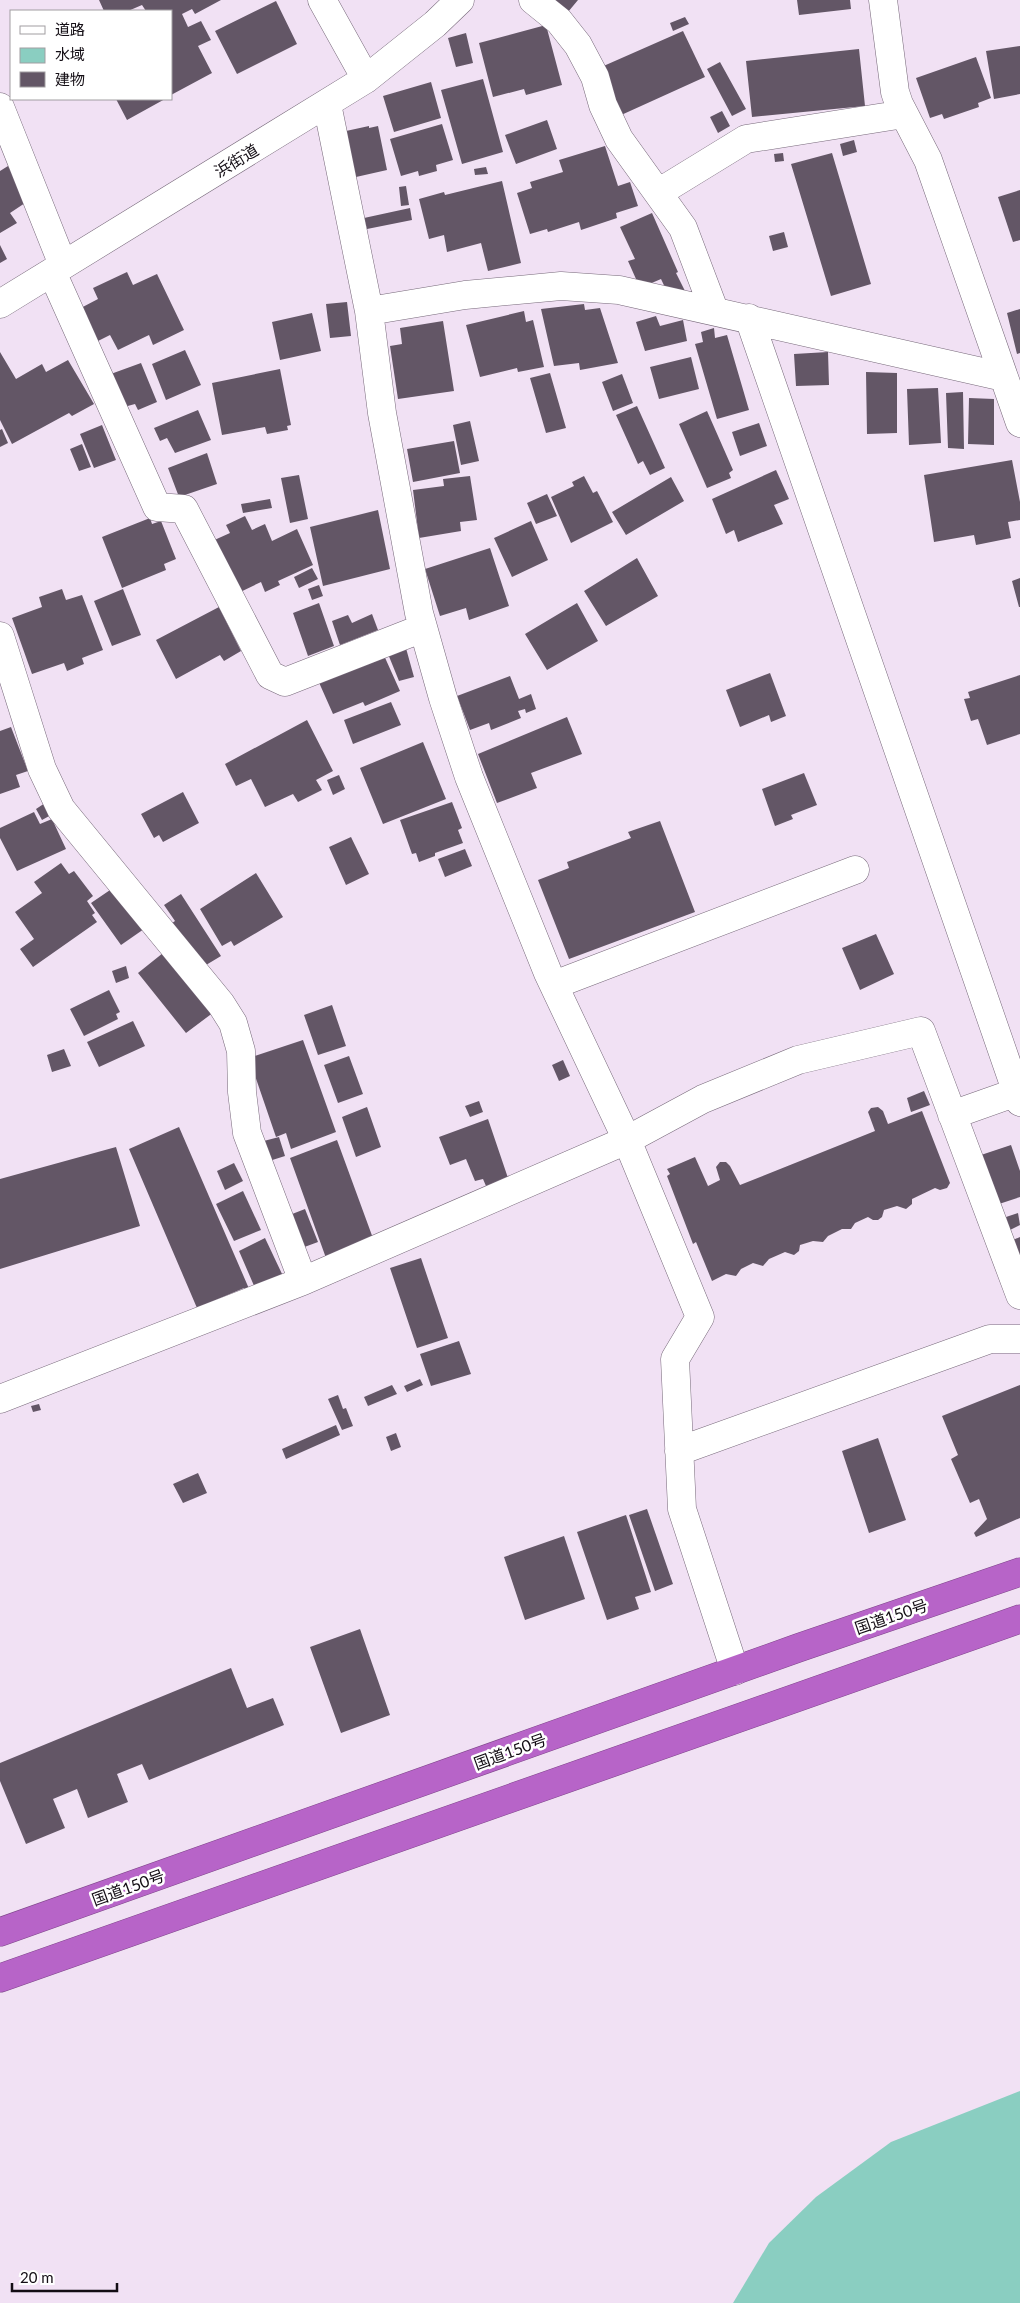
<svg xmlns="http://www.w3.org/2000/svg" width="1020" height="2303" font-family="Lato,'Noto Sans JP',sans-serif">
	<rect width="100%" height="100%" fill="#f1e1f4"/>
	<path fill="#8acec1" d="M 1020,2091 L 1020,2303 L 733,2303 L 769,2243 L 816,2197 L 891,2142 Z"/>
	<path fill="#635666" d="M 99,0 L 221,0 L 195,14 L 192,9 L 182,14 L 188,27 L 201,21 L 211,40 L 198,46 L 212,73 L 171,95 L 171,11 L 146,11 L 142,5 L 128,11 L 104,11 Z
		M 540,0 L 578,0 L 563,18 Z
		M 797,0 L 850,0 L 851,9 L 799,15 Z
		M 276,1 L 297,44 L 237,74 L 215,31 Z
		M 685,17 L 689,24 L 673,31 L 670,23 Z
		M 546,25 L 562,85 L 526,95 L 524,89 L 493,97 L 479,43 Z
		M 683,31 L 705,77 L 619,116 L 599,68 Z
		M 466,33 L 473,63 L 456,67 L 448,38 Z
		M 1020,46 L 1020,94 L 994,99 L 986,51 Z
		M 859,49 L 865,106 L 752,117 L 746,61 Z
		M 976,57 L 991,98 L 978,103 L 979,107 L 944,119 L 942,114 L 930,118 L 916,78 Z
		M 720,62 L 746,109 L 732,116 L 707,69 Z
		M 483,79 L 503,152 L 462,164 L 441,90 Z
		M 431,82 L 441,118 L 394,132 L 383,96 Z
		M 116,99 L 165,99 L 127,120 Z
		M 722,111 L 730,126 L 718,133 L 710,117 Z
		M 547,120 L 557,149 L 516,164 L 505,135 Z
		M 442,124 L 453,160 L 436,165 L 437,171 L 419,176 L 418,171 L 401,176 L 390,139 Z
		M 369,126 L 369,128 L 378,126 L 387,170 L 356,177 L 346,131 Z
		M 854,140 L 857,152 L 843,156 L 840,144 Z
		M 605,146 L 618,186 L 630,182 L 638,206 L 616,213 L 617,218 L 581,230 L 579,222 L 548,232 L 547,229 L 530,234 L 517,193 L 532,188 L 530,182 L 563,172 L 559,160 Z
		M 783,153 L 784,161 L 775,162 L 774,154 Z
		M 832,153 L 871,284 L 831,296 L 791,164 Z
		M 8,166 L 28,201 L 10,213 L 17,223 L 0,233 L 0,171 Z
		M 486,167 L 488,174 L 475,175 L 474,169 Z
		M 502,181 L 521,263 L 488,271 L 481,243 L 447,252 L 444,235 L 429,239 L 419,199 L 444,192 L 445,195 Z
		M 406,186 L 409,205 L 401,206 L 399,187 Z
		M 1020,190 L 1020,240 L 1013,242 L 998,197 Z
		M 410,208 L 412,220 L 367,229 L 364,218 Z
		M 652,213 L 678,272 L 676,273 L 686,293 L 669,296 L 661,279 L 640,288 L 628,261 L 635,259 L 620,227 Z
		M 784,232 L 788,247 L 773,251 L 769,236 Z
		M 0,245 L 7,259 L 0,263 Z
		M 127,272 L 133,285 L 157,274 L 184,330 L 153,345 L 149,335 L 118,350 L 110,335 L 94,343 L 77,310 L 98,299 L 93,288 Z
		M 347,302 L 351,336 L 330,338 L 326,304 Z
		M 584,304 L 585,310 L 600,308 L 618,363 L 580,370 L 579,363 L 554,366 L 541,309 Z
		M 1020,309 L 1020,353 L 1017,354 L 1007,313 Z
		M 524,311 L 526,322 L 533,320 L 544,367 L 518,372 L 517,368 L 480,377 L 466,325 Z
		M 312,313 L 321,351 L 280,360 L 272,322 Z
		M 656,316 L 660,326 L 683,320 L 687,341 L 645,351 L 636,322 Z
		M 443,321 L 454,391 L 398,399 L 390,346 L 402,344 L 400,328 Z
		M 714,328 L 715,338 L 727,335 L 749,410 L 717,419 L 695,344 L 703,342 L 701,332 Z
		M 185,350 L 201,385 L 166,400 L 152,364 Z
		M 0,352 L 16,379 L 42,364 L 46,372 L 68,360 L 94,404 L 72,416 L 69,413 L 12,444 L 0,420 Z
		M 828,352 L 829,385 L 796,386 L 794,354 Z
		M 691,357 L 699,389 L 659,399 L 650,367 Z
		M 141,363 L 157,402 L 138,410 L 135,404 L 124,407 L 108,375 Z
		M 280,369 L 291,425 L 287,426 L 288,430 L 267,434 L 265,427 L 222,435 L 212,383 Z
		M 866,372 L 897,373 L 897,433 L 867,434 Z
		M 550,373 L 566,428 L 546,433 L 530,378 Z
		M 622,374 L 633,403 L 613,411 L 602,382 Z
		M 938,388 L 941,443 L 909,445 L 907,389 Z
		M 963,392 L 964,449 L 948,448 L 946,393 Z
		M 969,398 L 994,399 L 994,445 L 968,444 Z
		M 637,406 L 665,468 L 650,475 L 643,461 L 638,464 L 616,415 Z
		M 198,410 L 211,440 L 175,453 L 167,438 L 160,441 L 154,428 Z
		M 707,411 L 733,470 L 729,473 L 731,478 L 707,488 L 679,424 Z
		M 470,421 L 479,461 L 461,465 L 453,425 Z
		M 759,423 L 767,446 L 740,456 L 732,432 Z
		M 102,425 L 116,460 L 94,468 L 80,434 Z
		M 2,429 L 8,443 L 0,447 L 0,430 Z
		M 454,441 L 460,473 L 413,482 L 407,449 Z
		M 82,444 L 91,467 L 79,471 L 70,449 Z
		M 207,453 L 217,484 L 179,497 L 168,468 Z
		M 1012,460 L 1020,502 L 1020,520 L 1008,522 L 1011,538 L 976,545 L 974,535 L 934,542 L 924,475 Z
		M 776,470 L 789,499 L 774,505 L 783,524 L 738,542 L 734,530 L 726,534 L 712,499 Z
		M 299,475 L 308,519 L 290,523 L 281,478 Z
		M 470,476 L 477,520 L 460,522 L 461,531 L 419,538 L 413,490 L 444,486 L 443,479 Z
		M 584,476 L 593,493 L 597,491 L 613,522 L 571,543 L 551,497 L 574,486 L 572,482 Z
		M 671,477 L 684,501 L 626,535 L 612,512 Z
		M 547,494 L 557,516 L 536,524 L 527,503 Z
		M 270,499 L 272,508 L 243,513 L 241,504 Z
		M 378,510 L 390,569 L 323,586 L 310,527 Z
		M 245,516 L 252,530 L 265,524 L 272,541 L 297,529 L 313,565 L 278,581 L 280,585 L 265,592 L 261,582 L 234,595 L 210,542 L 230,533 L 226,525 Z
		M 150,518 L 152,524 L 161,521 L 176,559 L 164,564 L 166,570 L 122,588 L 102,537 Z
		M 531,521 L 548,560 L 512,577 L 494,538 Z
		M 490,548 L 509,606 L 469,620 L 466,608 L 440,616 L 425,569 Z
		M 637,558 L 658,596 L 606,626 L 584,591 Z
		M 312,568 L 318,579 L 299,588 L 294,577 Z
		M 1020,578 L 1020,607 L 1019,607 L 1012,581 Z
		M 319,585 L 323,596 L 312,600 L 308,589 Z
		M 62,589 L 66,600 L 82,595 L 103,650 L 82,658 L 84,664 L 67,671 L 64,663 L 32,674 L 12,618 L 42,607 L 39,597 Z
		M 123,589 L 141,635 L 112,646 L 94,601 Z
		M 319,603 L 334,646 L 308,656 L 293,613 Z
		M 577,603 L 598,641 L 547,670 L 525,634 Z
		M 219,607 L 241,651 L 224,661 L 220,655 L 176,679 L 156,640 Z
		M 372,614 L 378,630 L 340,645 L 332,621 L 348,615 L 352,623 Z
		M 404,641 L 414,677 L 399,681 L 386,649 Z
		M 382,651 L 400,691 L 365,706 L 363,702 L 333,714 L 317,678 Z
		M 770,673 L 786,716 L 771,722 L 769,715 L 740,727 L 726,690 Z
		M 1020,675 L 1020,734 L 987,745 L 978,719 L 971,721 L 964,699 L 970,698 L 968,692 Z
		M 510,676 L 519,699 L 531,694 L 536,709 L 526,713 L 525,709 L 518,711 L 521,718 L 491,730 L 489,723 L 470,730 L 457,696 Z
		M 391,702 L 401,725 L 353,744 L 344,720 Z
		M 567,717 L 582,754 L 531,773 L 537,788 L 497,803 L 478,754 Z
		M 307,720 L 333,771 L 316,780 L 322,790 L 298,802 L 293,794 L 265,807 L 251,779 L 236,786 L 225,764 Z
		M 11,727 L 28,771 L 16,775 L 20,787 L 0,794 L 0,731 Z
		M 423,742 L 446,799 L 383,824 L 360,768 Z
		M 804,773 L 817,805 L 791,815 L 793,819 L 775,826 L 762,789 Z
		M 339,775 L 345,789 L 333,795 L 327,780 Z
		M 183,792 L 199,823 L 163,842 L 159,835 L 154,838 L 141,814 Z
		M 452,802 L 462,828 L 458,830 L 463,843 L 435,853 L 435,856 L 419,862 L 416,853 L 412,854 L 400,820 Z
		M 45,803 L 51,815 L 42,820 L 36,809 Z
		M 34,812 L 40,824 L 52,819 L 66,849 L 17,871 L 0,838 L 0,828 Z
		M 660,821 L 695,912 L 569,959 L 538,880 L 569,868 L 567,862 L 631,838 L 628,832 Z
		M 351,837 L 369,874 L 346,885 L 329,847 Z
		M 465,849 L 472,866 L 445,877 L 438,859 Z
		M 61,863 L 69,874 L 74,871 L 93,896 L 87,901 L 95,913 L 92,915 L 97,922 L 33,967 L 20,949 L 34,939 L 15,912 L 42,893 L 34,882 Z
		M 256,873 L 283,917 L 234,946 L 231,941 L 222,946 L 200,909 Z
		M 113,888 L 144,929 L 121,945 L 91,903 Z
		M 181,894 L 221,956 L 201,968 L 168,926 L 175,921 L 164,905 Z
		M 876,934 L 894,974 L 860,990 L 842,948 Z
		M 163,953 L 214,1012 L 186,1033 L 138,973 Z
		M 126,966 L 129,978 L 116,983 L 112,971 Z
		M 109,990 L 120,1012 L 116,1014 L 118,1019 L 84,1036 L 70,1009 Z
		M 332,1005 L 346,1046 L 318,1055 L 304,1015 Z
		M 133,1021 L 145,1046 L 99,1067 L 87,1042 Z
		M 303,1040 L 336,1132 L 291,1149 L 286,1133 L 276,1137 L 249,1058 Z
		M 64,1049 L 71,1066 L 52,1072 L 47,1055 Z
		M 349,1056 L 363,1094 L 338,1103 L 324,1065 Z
		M 563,1060 L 570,1076 L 559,1081 L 552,1065 Z
		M 924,1091 L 930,1105 L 911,1112 L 907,1098 Z
		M 479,1101 L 483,1112 L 470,1117 L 465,1106 Z
		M 367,1107 L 381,1147 L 356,1157 L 342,1117 Z
		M 878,1107 L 883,1111 L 888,1124 L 922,1111 L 950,1183 L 947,1188 L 940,1190 L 935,1188 L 912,1199 L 912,1204 L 906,1209 L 897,1206 L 884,1210 L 882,1217 L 878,1220 L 873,1220 L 868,1217 L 855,1223 L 851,1229 L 842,1229 L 828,1236 L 823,1242 L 813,1241 L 800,1245 L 799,1251 L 794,1255 L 785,1252 L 769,1259 L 763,1266 L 753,1263 L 741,1269 L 736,1276 L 726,1274 L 712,1281 L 696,1242 L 693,1244 L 667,1176 L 670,1174 L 667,1169 L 695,1157 L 708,1186 L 720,1180 L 716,1167 L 720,1162 L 726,1162 L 730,1166 L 740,1185 L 875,1131 L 868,1112 L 871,1108 Z
		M 488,1119 L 508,1178 L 486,1186 L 483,1179 L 475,1181 L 466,1159 L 450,1165 L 439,1137 Z
		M 179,1127 L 250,1291 L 246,1293 L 244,1288 L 197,1308 L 129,1149 Z
		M 279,1137 L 285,1156 L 266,1162 L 260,1142 Z
		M 337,1140 L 374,1241 L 326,1258 L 290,1158 Z
		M 1011,1145 L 1020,1171 L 1020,1197 L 999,1204 L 981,1155 Z
		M 116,1147 L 140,1226 L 0,1269 L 0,1179 Z
		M 234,1163 L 243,1181 L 225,1190 L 217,1171 Z
		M 243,1191 L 261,1230 L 234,1241 L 216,1204 Z
		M 305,1209 L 318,1242 L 299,1249 L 287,1216 Z
		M 1018,1213 L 1020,1225 L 1010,1230 L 1006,1217 Z
		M 1020,1237 L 1020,1257 L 1013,1240 Z
		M 265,1238 L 283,1276 L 255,1288 L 239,1251 Z
		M 421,1258 L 448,1338 L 417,1348 L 390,1268 Z
		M 459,1341 L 471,1374 L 431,1386 L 420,1354 Z
		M 420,1379 L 423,1385 L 407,1392 L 404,1386 Z
		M 392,1385 L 397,1394 L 368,1406 L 364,1397 Z
		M 1020,1385 L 1020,1518 L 976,1537 L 974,1533 L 987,1519 L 979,1499 L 970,1503 L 951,1459 L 958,1455 L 942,1416 Z
		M 338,1395 L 343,1409 L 346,1408 L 353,1426 L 342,1430 L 328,1399 Z
		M 39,1404 L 41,1410 L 33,1412 L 31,1406 Z
		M 336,1425 L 340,1435 L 286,1459 L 282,1449 Z
		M 396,1433 L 401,1447 L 391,1451 L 386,1437 Z
		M 878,1438 L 906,1520 L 869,1533 L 842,1451 Z
		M 198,1473 L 207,1493 L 183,1503 L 173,1484 Z
		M 647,1509 L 673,1584 L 655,1591 L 629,1515 Z
		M 626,1515 L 651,1592 L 635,1597 L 639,1609 L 607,1620 L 577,1532 Z
		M 564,1536 L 585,1599 L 525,1620 L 504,1557 Z
		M 360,1629 L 390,1715 L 341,1733 L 310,1647 Z
		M 231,1668 L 247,1708 L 273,1698 L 284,1725 L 149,1780 L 142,1764 L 117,1774 L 128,1802 L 88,1818 L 77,1789 L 53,1799 L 65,1828 L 26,1844 L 0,1781 L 0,1763 Z"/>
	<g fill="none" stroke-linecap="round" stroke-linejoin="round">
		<g stroke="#77697a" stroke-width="29">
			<path id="minor" d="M 322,0 L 366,79
				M 533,0 L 559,21 L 578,45 L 595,77 L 603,105 L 619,139 L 683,228 L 714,310
				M 883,0 L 895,92 L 899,104 L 928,160 L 1020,423
				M 327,104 L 369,311 L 382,413 L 419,613 L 443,698 L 469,777 L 548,973 L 627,1140 L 700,1317 L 675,1359 L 682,1509 L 735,1671
				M 0,107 L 63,265
				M 658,193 L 746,139 L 904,114
				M 52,272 L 157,507 L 184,509 L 270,675 L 285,682 L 423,628
				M 0,304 L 366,79 L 435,24 L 460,0
				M 369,311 L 465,295 L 561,286 L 619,290 L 1004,377
				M 749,318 L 1020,1102
				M 0,636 L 42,769 L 61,809 L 221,1004 L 233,1023 L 241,1051 L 242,1092 L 247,1133 L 303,1281
				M 554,985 L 855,870
				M 952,1115 L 1020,1091
				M 0,1399 L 303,1281 L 627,1140 L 703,1099 L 798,1060 L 921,1031 L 1020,1295
				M 679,1451 L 990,1339 L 1020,1339"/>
		</g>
		<g stroke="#7e4689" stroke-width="29">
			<path id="highway" d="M 0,1932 L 798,1648 L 1020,1572
				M 0,1978 L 1020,1619"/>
		</g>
		<use href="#minor" stroke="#fff" stroke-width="28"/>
		<use href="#highway" stroke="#b764c8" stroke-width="28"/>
	</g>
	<g text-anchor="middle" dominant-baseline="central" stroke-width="5" stroke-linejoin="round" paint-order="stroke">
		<g font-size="16" fill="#130d14" stroke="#fff">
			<text transform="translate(236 160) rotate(-31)">浜街道</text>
			<text transform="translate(891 1616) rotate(-19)">国道150号</text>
			<text transform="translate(510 1751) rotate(-20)">国道150号</text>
			<text transform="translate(128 1887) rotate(-20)">国道150号</text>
		</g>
	</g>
	<rect x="10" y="10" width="162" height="90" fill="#ffffff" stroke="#a19ea1"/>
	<rect x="20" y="26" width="25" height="8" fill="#ffffff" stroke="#a19ea1"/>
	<text x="55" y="35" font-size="15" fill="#130d14">道路</text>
	<rect x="20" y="48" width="25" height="15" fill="#8acec1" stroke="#a19ea1"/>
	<text x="55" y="60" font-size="15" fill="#130d14">水域</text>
	<rect x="20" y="72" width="25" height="15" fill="#635666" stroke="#a19ea1"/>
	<text x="55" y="85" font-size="15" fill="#130d14">建物</text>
	<path d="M12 2283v8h105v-8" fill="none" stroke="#130d14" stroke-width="2.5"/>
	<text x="20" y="2283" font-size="15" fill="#130d14" stroke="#ffffff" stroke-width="4" paint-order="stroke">20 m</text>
</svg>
